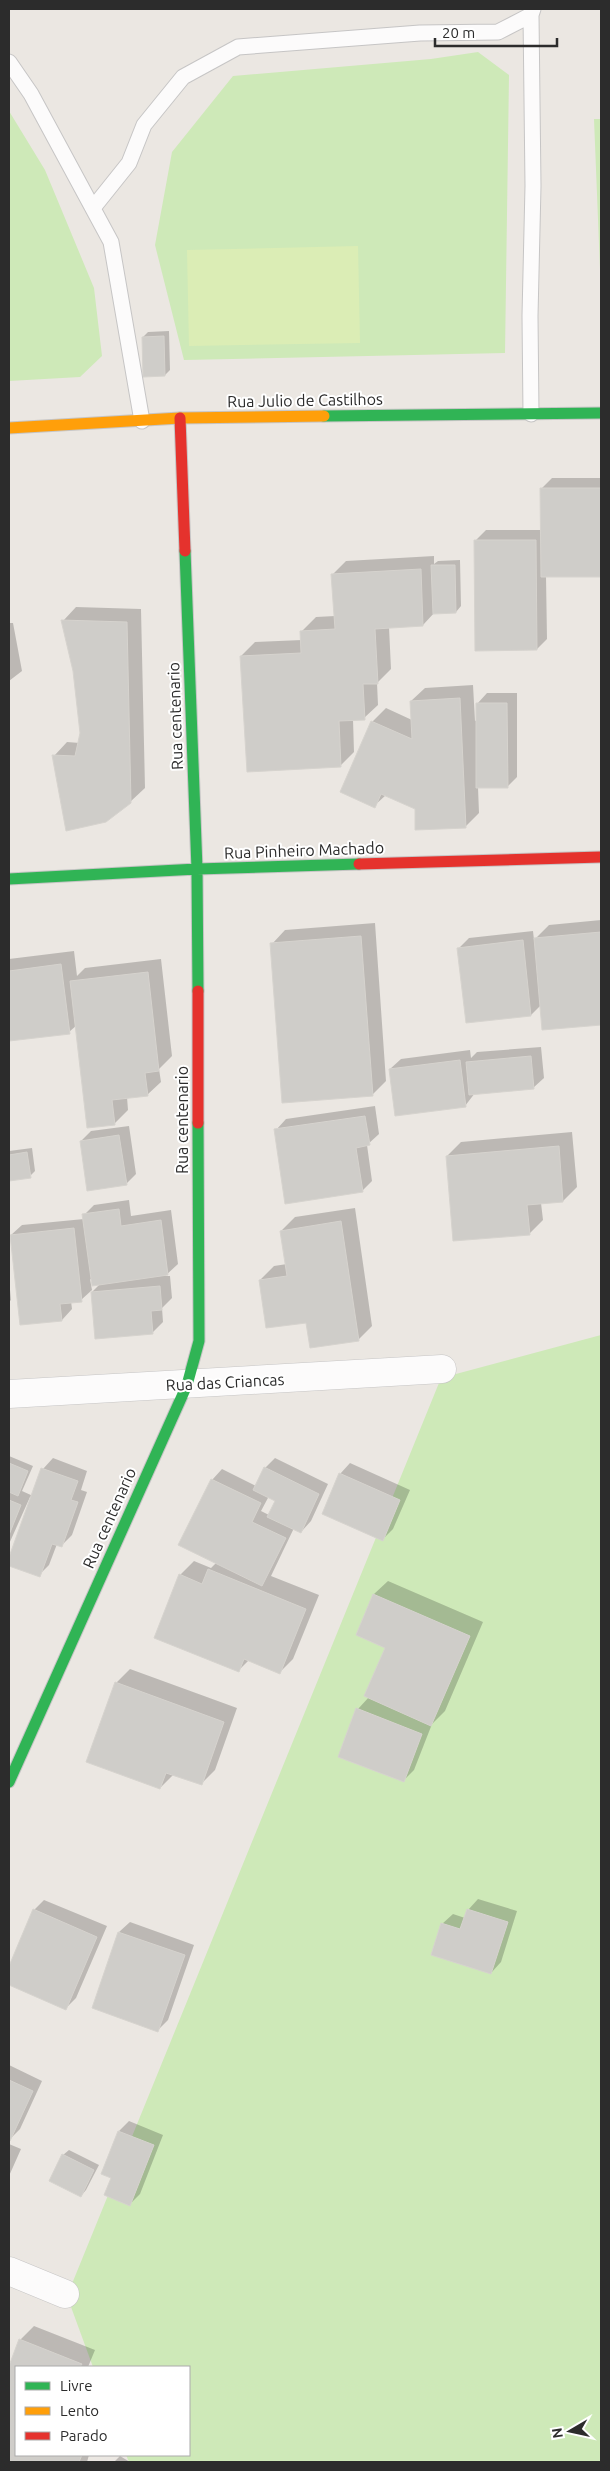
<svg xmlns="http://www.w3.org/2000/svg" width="610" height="2471" font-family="Ubuntu,sans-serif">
	<rect width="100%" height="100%" fill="#ebe7e2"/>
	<path fill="#cee9b8" d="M 478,52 L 509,75 L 505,353 L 184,360 L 155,245 L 172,152 L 233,76 L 431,59 Z
		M 9,111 L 45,170 L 94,288 L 102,356 L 80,377 L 9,381 Z
		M 594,119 L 601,119 L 601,294 Z
		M 601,1335 L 601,2462 L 129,2462 L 126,2455 L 189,2455 L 189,2367 L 93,2367 L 67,2296 L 441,1378 Z"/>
	<path fill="#dbedb5" d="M 358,246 L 360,343 L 189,346 L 187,250 Z"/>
	<path fill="#0003" fill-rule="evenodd" d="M 169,331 L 170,370 L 165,375 L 143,337 L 148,332 Z
		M 552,478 L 601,478 L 601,575 L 546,576 L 547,639 L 537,649 L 476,540 L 486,530 L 542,530 L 542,488 Z
		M 434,556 L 434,564 L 438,561 L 460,560 L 461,606 L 456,612 L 435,612 L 423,625 L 389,627 L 391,669 L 377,683 L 378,705 L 364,718 L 353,719 L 354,752 L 341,765 L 241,656 L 255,642 L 302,640 L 302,631 L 316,617 L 335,616 L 333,574 L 346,561 Z
		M 76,607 L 141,609 L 145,788 L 130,802 L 54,756 L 67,742 L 80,743 L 82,733 L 75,671 L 63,621 Z
		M 9,623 L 13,623 L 22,671 L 9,681 Z
		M 473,685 L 475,721 L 477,720 L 477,704 L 487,693 L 517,693 L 517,777 L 507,787 L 478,787 L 479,813 L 465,827 L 386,795 L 374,806 L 372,722 L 386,708 L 412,720 L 411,701 L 425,688 Z
		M 601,920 L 601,1023 L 543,1028 L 541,1005 L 531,1015 L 459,948 L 469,938 L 533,931 L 534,940 L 549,925 Z
		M 375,923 L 386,1081 L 372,1095 L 272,944 L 285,930 Z
		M 74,951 L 77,976 L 85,968 L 161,959 L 172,1056 L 159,1069 L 161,1082 L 147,1095 L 127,1097 L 128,1110 L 114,1124 L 77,1025 L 69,1032 L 9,1040 L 9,959 Z
		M 541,1047 L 544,1078 L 533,1088 L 475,1093 L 465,1106 L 390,1069 L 401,1059 L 470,1050 L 471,1058 L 477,1052 Z
		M 375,1106 L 379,1134 L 367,1145 L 372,1181 L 362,1191 L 276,1130 L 286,1119 Z
		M 129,1126 L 136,1174 L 126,1184 L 81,1141 L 91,1131 Z
		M 572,1132 L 577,1187 L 563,1201 L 541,1203 L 543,1220 L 529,1234 L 447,1156 L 461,1142 Z
		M 32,1148 L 35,1171 L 30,1176 L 9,1179 L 9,1151 Z
		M 129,1200 L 131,1216 L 171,1210 L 178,1264 L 165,1276 L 170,1276 L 172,1298 L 162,1308 L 163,1322 L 153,1332 L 96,1338 L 92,1292 L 100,1284 L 90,1279 L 92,1290 L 81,1300 L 71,1301 L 72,1309 L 62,1320 L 11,1235 L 22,1225 L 84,1219 L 84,1215 L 94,1205 Z
		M 355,1208 L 372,1326 L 358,1340 L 307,1321 L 260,1280 L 274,1266 L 287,1264 L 281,1231 L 295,1217 Z
		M 9,1279 L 11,1300 L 9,1302 Z
		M 9,1456 L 33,1466 L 22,1491 L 33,1496 L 43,1469 L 53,1458 L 87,1471 L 81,1490 L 87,1492 L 72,1535 L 62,1545 L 57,1544 L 49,1565 L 39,1575 L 9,1564 L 32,1498 L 30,1497 L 9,1544 Z
		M 275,1458 L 328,1484 L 311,1521 L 301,1532 L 294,1528 L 271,1576 L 319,1595 L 293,1659 L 279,1673 L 249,1660 L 238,1671 L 180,1575 L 194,1561 L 211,1568 L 216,1563 L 212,1480 L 222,1469 L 256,1486 L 265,1468 ZM 269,1496 L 276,1500 L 269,1515 L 261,1511 Z
		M 350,1463 L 410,1490 L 393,1529 L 383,1539 L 340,1474 Z
		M 388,1581 L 483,1622 L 445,1711 L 432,1724 L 414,1770 L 404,1780 L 358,1709 L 369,1697 L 386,1647 L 357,1634 L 374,1594 Z
		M 130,1669 L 237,1708 L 215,1770 L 201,1784 L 174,1774 L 160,1788 L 116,1683 Z
		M 478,1899 L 517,1911 L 501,1962 L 491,1973 L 442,1924 L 453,1914 L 465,1918 L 468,1910 Z
		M 44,1900 L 107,1926 L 76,1998 L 66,2008 L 9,1984 L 9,1969 L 34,1910 Z
		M 130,1922 L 194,1945 L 168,2020 L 158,2030 L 94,2007 L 119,1932 Z
		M 9,2065 L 42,2081 L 20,2129 L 10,2139 Z
		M 129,2121 L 163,2135 L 140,2194 L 130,2204 L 112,2177 L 119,2131 Z
		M 9,2144 L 21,2149 L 9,2176 Z
		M 69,2150 L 99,2165 L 86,2190 L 81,2196 L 63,2155 Z
		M 34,2326 L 95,2350 L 88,2367 L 16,2367 L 16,2455 L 89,2455 L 87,2462 L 9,2462 L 9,2369 L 20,2340 Z
		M 120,2456 L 130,2462 L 114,2462 Z"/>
	<path fill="#cfcdc9" stroke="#d6d3ce" d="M 164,336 L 165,376 L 143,377 L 142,337 Z
		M 540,488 L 601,488 L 601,577 L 541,577 Z
		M 474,540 L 536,540 L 537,650 L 475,651 Z
		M 431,565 L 455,565 L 456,613 L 433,614 Z
		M 421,569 L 423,626 L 375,629 L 378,684 L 363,684 L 365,720 L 339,721 L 341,767 L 247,772 L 240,656 L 301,653 L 300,631 L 335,629 L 331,574 Z
		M 61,620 L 127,622 L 131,803 L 106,822 L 66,831 L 52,755 L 75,756 L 80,733 L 73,671 Z
		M 460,698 L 466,828 L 415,830 L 415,809 L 381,794 L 375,808 L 340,792 L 371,721 L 412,739 L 410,701 Z
		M 476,703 L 507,703 L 508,788 L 476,788 Z
		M 601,932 L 601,1025 L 542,1030 L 534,938 Z
		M 361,936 L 373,1096 L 282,1103 L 270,943 Z
		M 523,940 L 531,1016 L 466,1023 L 457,948 Z
		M 61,964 L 70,1034 L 9,1041 L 9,971 Z
		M 148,972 L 159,1071 L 145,1073 L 148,1096 L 112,1100 L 115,1125 L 87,1128 L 70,981 Z
		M 531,1056 L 534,1089 L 469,1095 L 466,1062 Z
		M 460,1060 L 466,1107 L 395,1116 L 389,1069 Z
		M 365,1116 L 370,1145 L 356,1148 L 363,1192 L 285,1204 L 274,1129 Z
		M 119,1135 L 127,1185 L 87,1191 L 80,1141 Z
		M 559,1146 L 563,1202 L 527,1205 L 530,1235 L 453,1241 L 446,1156 Z
		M 27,1152 L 31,1178 L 9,1181 L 9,1155 Z
		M 119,1209 L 121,1226 L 161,1220 L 168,1275 L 92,1286 L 82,1214 Z
		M 341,1221 L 359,1341 L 310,1348 L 306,1323 L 266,1328 L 259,1280 L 287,1276 L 280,1231 Z
		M 74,1228 L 82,1302 L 60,1304 L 62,1321 L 20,1325 L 10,1235 Z
		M 160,1286 L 162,1310 L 151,1311 L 153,1334 L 95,1339 L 91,1292 Z
		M 9,1463 L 28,1471 L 18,1496 L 9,1492 Z
		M 264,1467 L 319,1494 L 301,1533 L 267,1517 L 275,1501 L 253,1490 Z
		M 41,1468 L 78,1481 L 71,1500 L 78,1502 L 62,1547 L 52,1544 L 40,1577 L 9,1566 L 9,1557 Z
		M 339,1473 L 400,1500 L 383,1541 L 322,1514 Z
		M 211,1479 L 261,1503 L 252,1522 L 286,1538 L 262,1586 L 178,1545 Z
		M 9,1500 L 21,1505 L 9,1535 Z
		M 208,1569 L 306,1609 L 280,1674 L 244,1659 L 239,1672 L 154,1638 L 179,1574 L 202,1584 Z
		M 373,1594 L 470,1636 L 431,1726 L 364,1696 L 385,1648 L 356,1635 Z
		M 115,1682 L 224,1722 L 202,1785 L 166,1773 L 160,1789 L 86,1762 Z
		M 356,1708 L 422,1734 L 404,1782 L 338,1757 Z
		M 33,1909 L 97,1937 L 66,2010 L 9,1985 L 9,1966 Z
		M 467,1909 L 508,1922 L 491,1974 L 431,1955 L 441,1923 L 460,1929 Z
		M 118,1932 L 185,1955 L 158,2032 L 92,2008 Z
		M 9,2080 L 33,2091 L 10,2141 L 9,2140 Z
		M 118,2131 L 154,2145 L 130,2206 L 104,2195 L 111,2178 L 101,2174 Z
		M 62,2154 L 94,2170 L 81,2197 L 49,2181 Z
		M 19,2339 L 82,2364 L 80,2367 L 16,2367 L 16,2455 L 82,2455 L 79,2462 L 9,2462 L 9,2366 Z"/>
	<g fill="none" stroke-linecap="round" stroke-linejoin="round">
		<g stroke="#c6c5c5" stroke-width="17">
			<path id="lane" d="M 9,62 L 31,94 L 111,242 L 142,421
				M 93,208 L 129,163 L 144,125 L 183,77 L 238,47 L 420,33 L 498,32 L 531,15 L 533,9
				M 531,414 L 530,316 L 533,186 L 531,15"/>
		</g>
		<g stroke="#c6c5c5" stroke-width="29">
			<path id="street" d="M 9,1394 L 442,1369
				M 9,2271 L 65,2294"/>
		</g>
		<g stroke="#c6c5c5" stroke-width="13">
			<path id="fast" d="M 324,416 L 601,413
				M 185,551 L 197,869 L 198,991
				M 9,879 L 197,869 L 359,864
				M 9,1782 L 187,1385 L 199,1341 L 198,1123"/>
		</g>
		<g stroke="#c6c5c5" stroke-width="13">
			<path id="slow" d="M 9,428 L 180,418 L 324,416"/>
		</g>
		<g stroke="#c6c5c5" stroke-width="13">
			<path id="jam" d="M 180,418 L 185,551
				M 359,864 L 601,857
				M 198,991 L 198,1123"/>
		</g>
		<use href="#lane" stroke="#fcfbfb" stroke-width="15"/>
		<use href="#street" stroke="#fcfbfb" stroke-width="28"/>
		<use href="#fast" stroke="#30b455" stroke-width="11"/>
		<use href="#slow" stroke="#ff9f0a" stroke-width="11"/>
		<use href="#jam" stroke="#e5322d" stroke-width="11"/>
	</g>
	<g text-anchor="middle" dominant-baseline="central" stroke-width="4" stroke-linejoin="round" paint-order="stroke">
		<g font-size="16" fill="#2c2c2c" stroke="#fff">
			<text transform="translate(305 400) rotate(-1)">Rua Julio de Castilhos</text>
			<text transform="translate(175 716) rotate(-92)">Rua centenario</text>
			<text transform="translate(304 850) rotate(-2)">Rua Pinheiro Machado</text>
			<text transform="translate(182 1120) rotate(-90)">Rua centenario</text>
			<text transform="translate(225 1382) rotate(-3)">Rua das Criancas</text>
			<text transform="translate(109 1518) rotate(-66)">Rua centenario</text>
		</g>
	</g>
	<rect width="610" height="2471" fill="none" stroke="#2c2c2c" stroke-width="20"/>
	<rect x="15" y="2366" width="175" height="90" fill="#ffffff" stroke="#ababab"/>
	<rect x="25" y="2382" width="25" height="8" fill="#30b455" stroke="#ababab"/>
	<text x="60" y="2391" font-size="15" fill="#2c2c2c">Livre</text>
	<rect x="25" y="2407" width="25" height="8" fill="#ff9f0a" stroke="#ababab"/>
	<text x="60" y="2416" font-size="15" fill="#2c2c2c">Lento</text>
	<rect x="25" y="2432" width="25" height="8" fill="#e5322d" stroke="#ababab"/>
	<text x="60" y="2441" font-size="15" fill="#2c2c2c">Parado</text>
	<g transform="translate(570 2431) rotate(261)" stroke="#ffffff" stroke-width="4" paint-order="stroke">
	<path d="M0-4L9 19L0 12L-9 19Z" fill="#2c2c2c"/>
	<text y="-8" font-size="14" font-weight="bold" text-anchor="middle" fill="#2c2c2c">N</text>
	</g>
	<path d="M435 38v8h122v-8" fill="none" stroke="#2c2c2c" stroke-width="2.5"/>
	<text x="442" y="38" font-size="15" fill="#2c2c2c" stroke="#ffffff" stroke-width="4" paint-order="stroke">20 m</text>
</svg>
